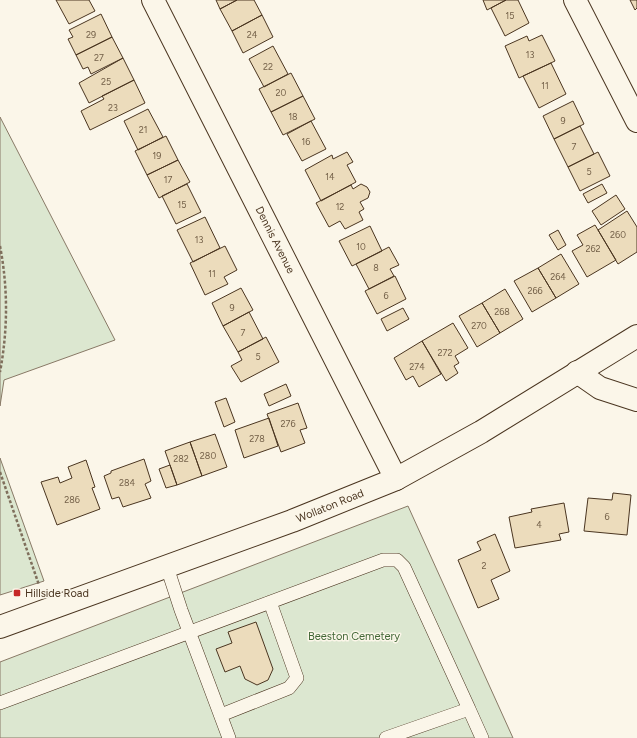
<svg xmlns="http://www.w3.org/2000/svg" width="637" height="738" font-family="Figtree,sans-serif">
	<rect width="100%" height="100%" fill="#fbf6e9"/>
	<path fill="#dce7d0" stroke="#887966" d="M 0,117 L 115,340 L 4,380 L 0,406 Z
		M 0,458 L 44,581 L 0,595 Z
		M 408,506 L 513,738 L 0,738 L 0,662 Z"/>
	<path fill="#ecdcbc" stroke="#4a3520" d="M 56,0 L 89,0 L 95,11 L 69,24 Z
		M 216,0 L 237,0 L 220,9 Z
		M 237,0 L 254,0 L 262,15 L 232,31 L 220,9 Z
		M 483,0 L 506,0 L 487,10 Z
		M 506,0 L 518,0 L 529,23 L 505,36 L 491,8 Z
		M 630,0 L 637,0 L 637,8 L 635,10 Z
		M 101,14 L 112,37 L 76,55 L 68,39 L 73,37 L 69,30 Z
		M 262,15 L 273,37 L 243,53 L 232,31 Z
		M 542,35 L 555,61 L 519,78 L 505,46 L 527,36 L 529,41 Z
		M 112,37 L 123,58 L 91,74 L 88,67 L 83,69 L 76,55 Z
		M 273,46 L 288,74 L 264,87 L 249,59 Z
		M 123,58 L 134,80 L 89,103 L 79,83 Z
		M 551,63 L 566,94 L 539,108 L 523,76 Z
		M 291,73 L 303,96 L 271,112 L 259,89 Z
		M 134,80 L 145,103 L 90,130 L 81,111 L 104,99 L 102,96 Z
		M 303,96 L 315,119 L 283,135 L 271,112 Z
		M 573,101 L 584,124 L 554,139 L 543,116 Z
		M 148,109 L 163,137 L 138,150 L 124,121 Z
		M 311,121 L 326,149 L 302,161 L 287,134 Z
		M 580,126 L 594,154 L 568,167 L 554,139 Z
		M 166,136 L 178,160 L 147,175 L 135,151 Z
		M 347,152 L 353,162 L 347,165 L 356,182 L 321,201 L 305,170 L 332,155 L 333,159 Z
		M 598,152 L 610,176 L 580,191 L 568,167 Z
		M 178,160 L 190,182 L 159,198 L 147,175 Z
		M 187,184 L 201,212 L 176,224 L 162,196 Z
		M 361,184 L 367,187 L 370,192 L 368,198 L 360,202 L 364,209 L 359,212 L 363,220 L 345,229 L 340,221 L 329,227 L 316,203 L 351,185 L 353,189 Z
		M 602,184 L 607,193 L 588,203 L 583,194 Z
		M 616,195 L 625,209 L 601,225 L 592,211 Z
		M 627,211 L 637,227 L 637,252 L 618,264 L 598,230 Z
		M 205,217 L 220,248 L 193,262 L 177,230 Z
		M 595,225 L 616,260 L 587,277 L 572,251 L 583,245 L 577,235 Z
		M 370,226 L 382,251 L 352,266 L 339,241 Z
		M 558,230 L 566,245 L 558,250 L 549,235 Z
		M 225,246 L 237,270 L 224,277 L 228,284 L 205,295 L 190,263 Z
		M 389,247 L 399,265 L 390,269 L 394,276 L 369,289 L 356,264 Z
		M 561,254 L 579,284 L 556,298 L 538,268 Z
		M 538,268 L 556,298 L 532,312 L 514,281 Z
		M 395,276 L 406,299 L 377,314 L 365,291 Z
		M 241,288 L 253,310 L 223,326 L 212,303 Z
		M 505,289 L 523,319 L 500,333 L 482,303 Z
		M 482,303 L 500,333 L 477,347 L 459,316 Z
		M 403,308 L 409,319 L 387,331 L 381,319 Z
		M 249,312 L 263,339 L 238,352 L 223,326 Z
		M 453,323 L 468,348 L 455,356 L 459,363 L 454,366 L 458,373 L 446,381 L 422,341 Z
		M 266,337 L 279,362 L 241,382 L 231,366 L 242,360 L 238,352 Z
		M 422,341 L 441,374 L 419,387 L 413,376 L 406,380 L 394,358 Z
		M 286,384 L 291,396 L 269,406 L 264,394 Z
		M 226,398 L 235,422 L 224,427 L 215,402 Z
		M 298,403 L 307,428 L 300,430 L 305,443 L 281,452 L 267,414 Z
		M 269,418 L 278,446 L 244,458 L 235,430 Z
		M 215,434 L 227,467 L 202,476 L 190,442 Z
		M 190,442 L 202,476 L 177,485 L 165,451 Z
		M 144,459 L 151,481 L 145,484 L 151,498 L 123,507 L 119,497 L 112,499 L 104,476 L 111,473 L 111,471 Z
		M 86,460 L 95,487 L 92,488 L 100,509 L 57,525 L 41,482 L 58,477 L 60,483 L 72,478 L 68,467 Z
		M 170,465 L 177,485 L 166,488 L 159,469 Z
		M 613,493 L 631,495 L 627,535 L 584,531 L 588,498 L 612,500 Z
		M 564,503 L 569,532 L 559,534 L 561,540 L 515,548 L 509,517 L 532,512 L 531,509 Z
		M 495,534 L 510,571 L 491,580 L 499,599 L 478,608 L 458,560 L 481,550 L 477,542 Z
		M 256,622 L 273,669 L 268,680 L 257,685 L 245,679 L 240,666 L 225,672 L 216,649 L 232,643 L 228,632 Z"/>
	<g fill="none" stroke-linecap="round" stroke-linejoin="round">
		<g stroke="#4a3520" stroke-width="14">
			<path id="service" d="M 167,567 L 181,610 L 229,738
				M 0,703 L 383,560 L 397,560 L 404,567 L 469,709 L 386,738
				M 469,709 L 482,738
				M 221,715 L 289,688 L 297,678 L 270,602"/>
		</g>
		<g stroke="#4a3520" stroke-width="24">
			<path id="minor" d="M 153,0 L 396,479
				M 575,0 L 637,121
				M 577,372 L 600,388 L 637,400"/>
		</g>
		<g stroke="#4a3520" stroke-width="24">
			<path id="secondary" d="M 0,627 L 292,521 L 396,479 L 481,432 L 637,336"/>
		</g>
		<path stroke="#7f6f5c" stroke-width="2.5" stroke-dasharray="3 2" stroke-linecap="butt" d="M 0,246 C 8,288 8,329 0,372
			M 0,472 L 39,585"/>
		<use href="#service" stroke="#fbf6e9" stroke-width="13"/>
		<use href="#minor" stroke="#fbf6e9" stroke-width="22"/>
		<use href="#secondary" stroke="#fbf6e9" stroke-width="22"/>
	</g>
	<rect fill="#c62828" stroke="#fbf6e9" stroke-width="1.5" x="13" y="589" width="8" height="8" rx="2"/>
	<g text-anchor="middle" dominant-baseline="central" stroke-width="3" stroke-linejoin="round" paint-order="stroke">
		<g font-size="9" fill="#725f47">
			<text x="510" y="15">15</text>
			<text x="91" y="34">29</text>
			<text x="252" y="34">24</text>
			<text x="530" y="54">13</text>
			<text x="99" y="57">27</text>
			<text x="268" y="66">22</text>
			<text x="106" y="81">25</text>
			<text x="545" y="85">11</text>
			<text x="281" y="92">20</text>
			<text x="113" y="107">23</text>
			<text x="293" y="116">18</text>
			<text x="563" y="120">9</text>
			<text x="143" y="129">21</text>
			<text x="306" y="141">16</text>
			<text x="574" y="146">7</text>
			<text x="157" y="155">19</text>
			<text x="589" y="171">5</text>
			<text x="330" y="176">14</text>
			<text x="168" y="179">17</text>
			<text x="182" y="204">15</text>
			<text x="340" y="206">12</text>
			<text x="618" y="234">260</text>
			<text x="199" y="239">13</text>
			<text x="361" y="246">10</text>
			<text x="593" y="248">262</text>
			<text x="376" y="267">8</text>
			<text x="212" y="273">11</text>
			<text x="558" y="276">264</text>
			<text x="535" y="290">266</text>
			<text x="386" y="295">6</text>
			<text x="232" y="307">9</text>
			<text x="502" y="311">268</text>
			<text x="479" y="325">270</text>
			<text x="243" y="332">7</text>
			<text x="445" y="352">272</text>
			<text x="258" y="356">5</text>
			<text x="417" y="366">274</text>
			<text x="288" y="423">276</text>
			<text x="257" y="438">278</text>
			<text x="208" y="455">280</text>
			<text x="181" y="458">282</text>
			<text x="127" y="482">284</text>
			<text x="72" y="499">286</text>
			<text x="607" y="516">6</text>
			<text x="539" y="524">4</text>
			<text x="484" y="565">2</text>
		</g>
		<g font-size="11" fill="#4a3520" stroke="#fbf6e9">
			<text transform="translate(275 240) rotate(63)">Dennis Avenue</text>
			<text transform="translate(330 506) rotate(-22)">Wollaton Road</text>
		</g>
		<g font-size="11" fill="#4a3520" stroke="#fbf6e9" text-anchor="start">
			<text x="25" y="593">Hillside Road</text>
		</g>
		<g font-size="11" fill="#436837" stroke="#fbf6e9">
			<text x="354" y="636">Beeston Cemetery</text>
		</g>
	</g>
</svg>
